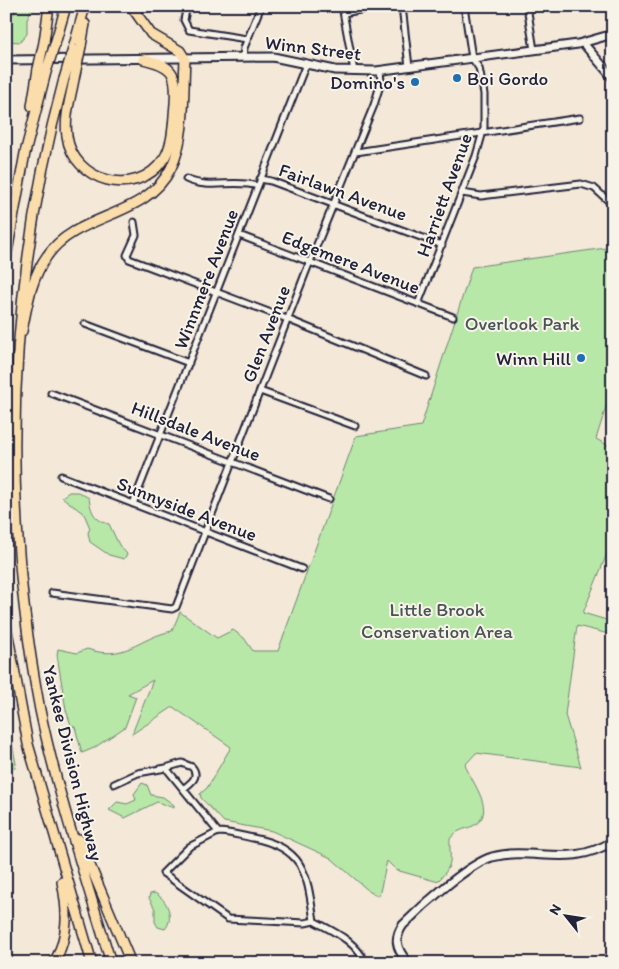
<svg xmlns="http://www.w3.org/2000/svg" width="619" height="969" font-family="Itim,sans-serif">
	<rect width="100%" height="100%" fill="#f4e8d8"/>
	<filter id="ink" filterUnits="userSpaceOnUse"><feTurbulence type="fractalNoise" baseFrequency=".02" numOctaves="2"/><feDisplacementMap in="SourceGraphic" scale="10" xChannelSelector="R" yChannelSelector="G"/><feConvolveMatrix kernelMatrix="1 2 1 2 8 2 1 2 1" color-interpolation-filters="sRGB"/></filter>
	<g filter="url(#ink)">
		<path fill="#b8e8a8" stroke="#6d8572" d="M 14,6 L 32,7 L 27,20 L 27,34 L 20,42 L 6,41 L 6,19 L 14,14 Z
			M 613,247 L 613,385 L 596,439 L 613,448 L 613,539 L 583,613 L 613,622 L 613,635 L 577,626 L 565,715 L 581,767 L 476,753 L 465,765 C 472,783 498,813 473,826 C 463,830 456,830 450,839 C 449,859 455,863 439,880 L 435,881 L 396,870 L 387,861 L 379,896 L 370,892 L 331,858 L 272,831 L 224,822 L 201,798 L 200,794 L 207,788 L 231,747 L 173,707 L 132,734 L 153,680 L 128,694 L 136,697 L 125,727 L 94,748 L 82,753 L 75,727 L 71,725 L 66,710 L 57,655 L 58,649 L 77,653 L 87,649 C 125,662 138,638 172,631 L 180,612 L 217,638 L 233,630 L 244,638 L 253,651 L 278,651 L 356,436 L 421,426 L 472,267 Z
			M 69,492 L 78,492 L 89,498 C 91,512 94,520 109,524 L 119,545 L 127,554 L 124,559 L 109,555 L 90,542 L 88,533 L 90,528 L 84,514 L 62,497 Z
			M 6,711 L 16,764 L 15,768 L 6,771 Z
			M 142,783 L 147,785 L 151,795 L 163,797 L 174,805 L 174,808 L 157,802 L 125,818 L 109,810 L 117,802 L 127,804 L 136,800 L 134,794 Z
			M 154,893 C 167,898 175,918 165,929 L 158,927 L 155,922 L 155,909 L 149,898 L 150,894 Z"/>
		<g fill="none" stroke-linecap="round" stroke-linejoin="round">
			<g stroke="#22223b" stroke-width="9">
				<path id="street" d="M 187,6 L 184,20 L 189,30 L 247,39
					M 342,6 L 354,71
					M 402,6 L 409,67
					M 527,6 L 534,50
					M 344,13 L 381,6
					M 243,57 L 244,48 L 261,6
					M 356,152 L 580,118
					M 186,179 C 209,190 234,179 258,186
					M 260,179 L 271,181 L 442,245
					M 462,193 L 481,196 L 581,184 L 594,188 L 613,205
					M 134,222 L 136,235 L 127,255 L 129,259 L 287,319 L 426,376
					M 239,235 L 453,317
					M 418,304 L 476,156 L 484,128 L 484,94 L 479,68 L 472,58 L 464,6
					M 85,324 L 189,363
					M 260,391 L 355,426
					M 51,393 L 329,499
					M 61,476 L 302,569
					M 133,504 L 306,64
					M 52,593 L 172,609 L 176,607 L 307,269 L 374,105 L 381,82 L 380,71
					M 166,768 L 182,763 L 192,767 C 200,777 191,783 183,789
					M 114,784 L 138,773 L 166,768 L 218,832
					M 218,832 C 230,832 241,836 253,838 C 305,848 307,874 314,921 L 305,923 L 228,919 L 163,873 L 189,847 Z
					M 606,845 L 613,852
					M 314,921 C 336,933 354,940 366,963"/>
			</g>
			<g stroke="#22223b" stroke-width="11">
				<path id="secondary" d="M 583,43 L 613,78
					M 6,60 L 273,57 L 335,70 L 376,71 L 578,44 L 613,34
					M 406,960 C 396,948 394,938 403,925 C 422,906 468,864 492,857 C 534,846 570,869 613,841"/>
			</g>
			<g stroke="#22223b" stroke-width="12">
				<path id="highway" d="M 44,42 L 49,6
					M 55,44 L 66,6
					M 81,46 L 85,24
					M 73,49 L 85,6
					M 64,79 C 8,286 0,499 40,710 C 58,796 86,879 111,963
					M 74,79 C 71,97 64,117 67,136 C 73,182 136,199 163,160 C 174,144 173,122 175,104 C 177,73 174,66 143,59
					M 32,106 L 38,69
					M 6,258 L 25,153 L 46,72
					M 22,331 C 27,306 31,278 47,256 C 77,212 146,219 171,168 C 186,139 183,91 185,59 L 180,51 L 151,34 L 131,6
					M 6,625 L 28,744 L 92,963
					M 79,839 L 131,963
					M 54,963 C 69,936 68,911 62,882"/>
			</g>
			<use href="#street" stroke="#f7f3e8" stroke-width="5"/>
			<use href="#secondary" stroke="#f7f3e8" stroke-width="7"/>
			<use href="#highway" stroke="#faddab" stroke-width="9"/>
			<g stroke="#22223b" stroke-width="12" stroke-linecap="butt">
				<path id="highway-bridge" d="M 38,69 L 44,42
					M 46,72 L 55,44
					M 64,79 L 73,49
					M 74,79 L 81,46"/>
			</g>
			<use href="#highway-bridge" stroke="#faddab" stroke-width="9"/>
		</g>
	</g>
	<g fill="#1f6fb2" stroke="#f7f3e8" stroke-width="2">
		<circle cx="457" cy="78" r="5"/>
		<circle cx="415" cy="82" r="5"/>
		<circle cx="581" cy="358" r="5"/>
	</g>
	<g text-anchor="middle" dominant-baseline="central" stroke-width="4" stroke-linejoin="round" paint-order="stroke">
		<g font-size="19" fill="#22223b" stroke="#f7f3e8">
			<text transform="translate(313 48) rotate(7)">Winn Street</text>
			<text transform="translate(343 192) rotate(20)">Fairlawn Avenue</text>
			<text transform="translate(444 195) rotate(-70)">Harriett Avenue</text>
			<text transform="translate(351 262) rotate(21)">Edgemere Avenue</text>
			<text transform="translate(206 279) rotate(-69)">Winnmere Avenue</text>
			<text transform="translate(266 334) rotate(-69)">Glen Avenue</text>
			<text transform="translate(196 431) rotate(21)">Hillsdale Avenue</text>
			<text transform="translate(187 509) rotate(21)">Sunnyside Avenue</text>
			<text transform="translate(73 763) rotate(76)">Yankee Division Highway</text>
		</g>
		<g font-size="19" fill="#22223b" stroke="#f7f3e8" text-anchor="end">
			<text x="467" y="78" text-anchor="start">Boi Gordo</text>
			<text x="405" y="82">Domino's</text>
			<text x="571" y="358">Winn Hill</text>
		</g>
		<g font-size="19" fill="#485456" stroke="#f7f3e8">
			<text x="522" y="323">Overlook Park</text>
			<text x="437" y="609">Little Brook<tspan x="437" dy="22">Conservation Area</tspan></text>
		</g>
	</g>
	<rect width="619" height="969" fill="none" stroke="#f7f3e8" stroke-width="25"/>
	<rect x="12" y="12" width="594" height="944" fill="none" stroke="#22223b" stroke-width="2" filter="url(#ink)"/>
	<g transform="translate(566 916) rotate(300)" stroke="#f7f3e8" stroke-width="4" paint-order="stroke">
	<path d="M0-4L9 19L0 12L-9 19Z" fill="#22223b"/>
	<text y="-8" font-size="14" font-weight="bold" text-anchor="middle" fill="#22223b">N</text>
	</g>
</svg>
